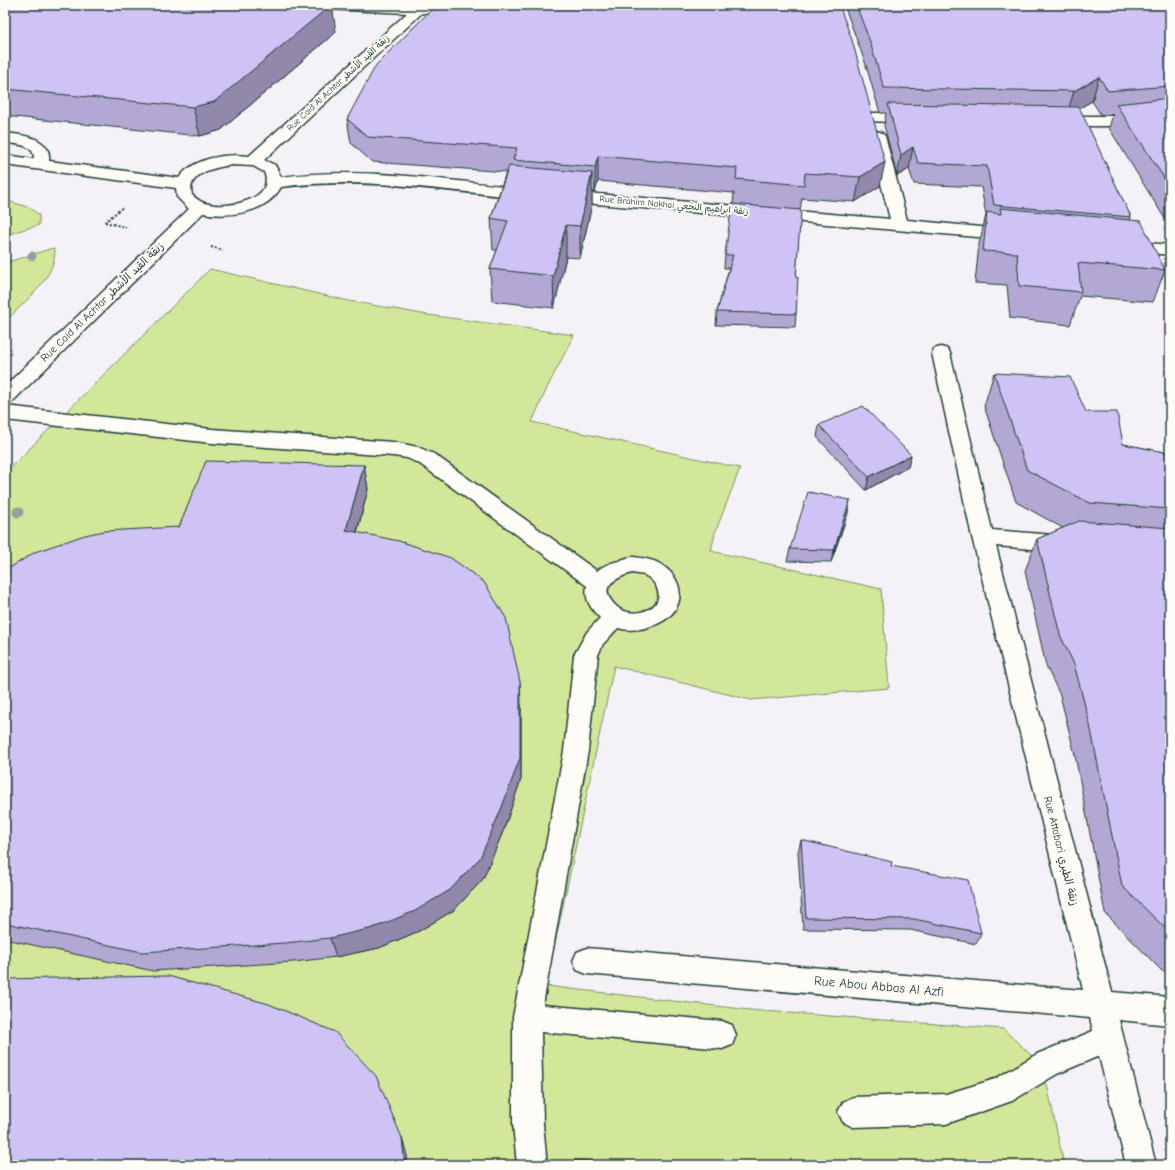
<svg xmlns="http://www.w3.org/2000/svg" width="1175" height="1170" font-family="'Comic Neue','Playpen Sans Arabic',sans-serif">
	<rect width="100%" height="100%" fill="#f4f1f7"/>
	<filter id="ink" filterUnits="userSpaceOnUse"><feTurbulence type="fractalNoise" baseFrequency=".025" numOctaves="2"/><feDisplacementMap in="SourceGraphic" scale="8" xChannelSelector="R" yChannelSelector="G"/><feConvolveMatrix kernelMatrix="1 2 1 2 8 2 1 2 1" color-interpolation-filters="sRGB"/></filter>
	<g filter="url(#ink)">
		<path fill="#d3e79b" stroke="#799268" d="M 5,200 L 30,208 L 39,215 L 39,225 L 5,235 Z
			M 53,248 L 55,250 C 55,280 24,301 5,322 L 5,263 Z
			M 210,269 L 349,301 L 428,315 L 574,335 L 547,388 L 532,422 L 740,468 L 715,533 L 711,551 L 881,589 L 889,688 L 751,700 L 614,666 L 546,986 L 750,1010 L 1003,1029 L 1043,1066 L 1064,1165 L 5,1165 L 5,473 Z"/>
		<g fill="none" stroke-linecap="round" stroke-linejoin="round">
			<g stroke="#1f3d34" stroke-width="3">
				<path id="minor" d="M 320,5 L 473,5 L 476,8 L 474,11 L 469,12 L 422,13 L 264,160 L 275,165 L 281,177 C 364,166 448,181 530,189 L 536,191 L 538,194 L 536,197 L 530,199 C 448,191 363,176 281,187 C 267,213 229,218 203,213 L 12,402 L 5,403 L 5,386 L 189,209 L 177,197 L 176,188 L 5,165 L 5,155 L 34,159 C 35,144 16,144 5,143 L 5,133 C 22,135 52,137 49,161 L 179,178 C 193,158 225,153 249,156 L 407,13 L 327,9 L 322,8 ZM 232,165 L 253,166 L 264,172 C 276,200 227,209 209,204 C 202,203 198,200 192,195 C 186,173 216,167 232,165 Z
					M 1170,110 L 1170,120 L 1121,126 L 1056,126 L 1051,124 L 1048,121 L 1051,118 L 1056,116 L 1121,116 Z
					M 873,113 L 916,113 L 921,115 L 924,118 L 921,121 L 916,123 L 868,121 L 865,118 L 868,115 Z
					M 877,131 L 882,133 L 885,136 L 907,220 L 1012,230 L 1018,231 L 1020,235 L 1018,239 L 1012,240 L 562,201 L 556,199 L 554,196 L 556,193 L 562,191 L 890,219 L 869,136 L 872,133 Z
					M 1126,241 L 1170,245 L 1170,255 L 1120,250 L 1117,246 L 1120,242 Z
					M 941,347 L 948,349 L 950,353 L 992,530 L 1066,536 L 1074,538 L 1077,544 L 1074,550 L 1066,552 L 996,546 L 1112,992 L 1170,997 L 1170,1025 L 1119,1020 L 1156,1165 L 1126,1165 L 1099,1056 L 1057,1074 L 1012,1101 L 946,1124 L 853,1127 L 843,1122 L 838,1112 L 843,1102 L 853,1097 L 946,1094 L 995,1079 L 1037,1054 L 1093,1031 L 1090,1018 L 587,974 L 577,970 L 573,961 L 577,952 L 587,948 L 1083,990 L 972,537 L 932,353 L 934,349 Z
					M 5,406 L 212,429 L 393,442 L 418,447 L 434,454 L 597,571 C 604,565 610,563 619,561 C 623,559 629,557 634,557 C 643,558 656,560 663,566 C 688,583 684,613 657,624 C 644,629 632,632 618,628 L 603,644 L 598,655 L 588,751 L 543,1005 L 722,1021 L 732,1025 L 736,1035 L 732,1045 L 722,1049 L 541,1032 L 543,1124 L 547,1165 L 517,1165 L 513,1124 L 513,1017 L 564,751 L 574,655 L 587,632 L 600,618 C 591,609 584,599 587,586 L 420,464 L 407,458 L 393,456 L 212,443 L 5,420 ZM 632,573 C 636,574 640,574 644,575 C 654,579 663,593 656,603 C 647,615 625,616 615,605 C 597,587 615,578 632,573 Z"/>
			</g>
			<path stroke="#1f3d34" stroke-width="2" stroke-dasharray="2 2" stroke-linecap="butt" d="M 105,222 L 123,207
				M 105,222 L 128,228
				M 211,247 L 223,250"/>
			<use href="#minor" fill="#fdfcf7" fill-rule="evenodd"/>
		</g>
		<g fill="#93a197">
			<circle cx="32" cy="256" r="4.5"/>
			<circle cx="18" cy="512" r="5.5"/>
		</g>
		<path fill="#b2a8d3" stroke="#1f3d34" d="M 5,5 L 336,32 L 221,130 L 200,136 L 5,116 Z
			M 839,5 L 880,186 L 855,202 L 802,198 L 800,210 L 796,277 L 796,314 L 795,327 L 716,325 L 717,312 L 729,268 L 724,268 L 725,255 L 733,204 L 734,193 L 598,181 L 595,192 L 592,192 L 592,204 L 580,258 L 566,257 L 554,308 L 492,301 L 490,269 L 497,250 L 493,250 L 491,218 L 506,172 L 372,162 L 351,143 L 347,119 Z
			M 844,5 L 1170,5 L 1170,227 L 1109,128 L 1113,114 L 1101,115 L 1092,101 L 1079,108 L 1131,217 L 1130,220 L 1165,270 L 1153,302 L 1080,296 L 1070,325 L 1010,318 L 1007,285 L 975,283 L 979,244 L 986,215 L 981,187 L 914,184 L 909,169 L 897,176 L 884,125 L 886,113 L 880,113 L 865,62 Z
			M 994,373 L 1086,412 L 1123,444 L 1170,453 L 1170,972 L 1162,971 L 1105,913 L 1075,755 L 1060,695 L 1046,666 L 1025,571 L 1037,539 L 1063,528 L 1016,502 L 984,406 Z
			M 819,425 L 911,455 L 908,467 L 866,490 L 817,437 Z
			M 364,465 L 368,489 L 357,533 L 521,704 L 521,779 L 504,829 L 483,879 L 454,910 L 419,931 L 379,948 L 336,957 L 293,962 L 153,971 L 5,939 L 5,571 L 179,527 Z
			M 848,513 L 831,562 L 787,561 L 790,549 Z
			M 801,840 L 891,866 L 981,933 L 976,944 L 910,930 L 803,929 L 798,852 Z"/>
		<path fill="#9188ac" stroke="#1f3d34" d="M 331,5 L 332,5 L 336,32 L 221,130 L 200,136 L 193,107 Z
			M 1099,77 L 1092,101 L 1067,115 L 1074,91 Z
			M 913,147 L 909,169 L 897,176 L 901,155 Z
			M 598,156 L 598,181 L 595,192 L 595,167 Z
			M 885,162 L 880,186 L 855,202 L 860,177 Z
			M 592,173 L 592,204 L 580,258 L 580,226 Z
			M 566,225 L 566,257 L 554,308 L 553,276 Z
			M 911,455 L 908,467 L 866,490 L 869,477 Z
			M 364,465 L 368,489 L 351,554 L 346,530 Z
			M 850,500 L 848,513 L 831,562 L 834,550 Z
			M 520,682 L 521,704 L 521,779 L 504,829 L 483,879 L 454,910 L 419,931 L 379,948 L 336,957 L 330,938 Z
			M 402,1138 L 407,1155 L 408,1165 L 405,1165 Z"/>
		<path fill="#cfc3f5" stroke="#1f3d34" d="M 5,5 L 331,5 L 214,102 L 193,107 L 5,89 Z
			M 461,5 L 839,5 L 852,40 L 885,162 L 860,177 L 805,173 L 804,185 L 736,179 L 737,168 L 598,156 L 595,167 L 513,160 L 517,148 L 368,137 L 347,119 L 376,65 L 431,10 Z
			M 856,5 L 1170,5 L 1170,86 L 1108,91 L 1099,77 L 1074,91 L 884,88 L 869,39 Z
			M 1170,98 L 1170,187 L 1116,104 Z
			M 888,104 L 1079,107 L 1131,217 L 994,205 L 987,166 L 918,163 L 913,147 L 901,155 Z
			M 509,166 L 592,173 L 580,226 L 566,225 L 553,276 L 490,269 L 508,221 L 491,218 Z
			M 732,204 L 801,210 L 796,277 L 798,277 L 796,314 L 717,312 L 733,255 L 725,255 Z
			M 1000,208 L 1141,221 L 1165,270 L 1078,263 L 1081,292 L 1019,286 L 1017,253 L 983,251 L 987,212 L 1001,214 Z
			M 994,373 L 1070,377 L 1086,412 L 1117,412 L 1123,444 L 1170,453 L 1170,509 L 1090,503 L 1027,470 Z
			M 863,406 L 911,455 L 869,477 L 819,425 Z
			M 206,461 L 364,465 L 346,530 L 399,541 L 451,558 L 484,582 L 506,618 L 520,682 L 520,758 L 502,807 L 480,858 L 450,890 L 415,911 L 373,928 L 330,938 L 285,943 L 142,952 L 5,923 L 5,571 L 35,552 L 85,535 L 104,531 L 179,527 Z
			M 808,492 L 850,500 L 834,550 L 790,549 Z
			M 1079,521 L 1170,528 L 1170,933 L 1122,886 L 1090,725 L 1074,664 L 1060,635 L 1037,539 Z
			M 801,840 L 892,862 L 891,866 L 968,880 L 981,933 L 914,919 L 806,918 Z
			M 168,976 L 269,1004 L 335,1032 L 376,1076 L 402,1138 L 405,1165 L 5,1165 L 5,979 Z
			M 575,1160 L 642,1165 L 574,1165 Z"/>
	</g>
	<g text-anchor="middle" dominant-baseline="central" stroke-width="4" stroke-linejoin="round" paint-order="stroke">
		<g font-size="9" fill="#1f3d34" stroke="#fdfcf7">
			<text transform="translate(338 83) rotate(-43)">Rue Caid Al Achtar زنقة القيد الأشطر</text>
			<text transform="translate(674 205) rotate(5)">Rue Brahim Nakhai زنقة ابراهيم النخعي</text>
		</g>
		<g font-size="11" fill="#1f3d34" stroke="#fdfcf7">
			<text transform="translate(102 302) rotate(-44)">Rue Caid Al Achtar زنقة القيد الأشطر</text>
			<text transform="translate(1061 851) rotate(76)">Rue Attabari زنقة الطبري</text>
		</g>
		<g font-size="13" fill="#1f3d34" stroke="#fdfcf7">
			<text transform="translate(879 986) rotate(5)">Rue Abou Abbas Al Azfi</text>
		</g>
	</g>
	<rect width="1175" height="1170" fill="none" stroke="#fdfcf7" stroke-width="20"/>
	<rect x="10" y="10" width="1155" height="1150" fill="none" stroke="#1f3d34" stroke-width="1.5" filter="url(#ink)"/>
</svg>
